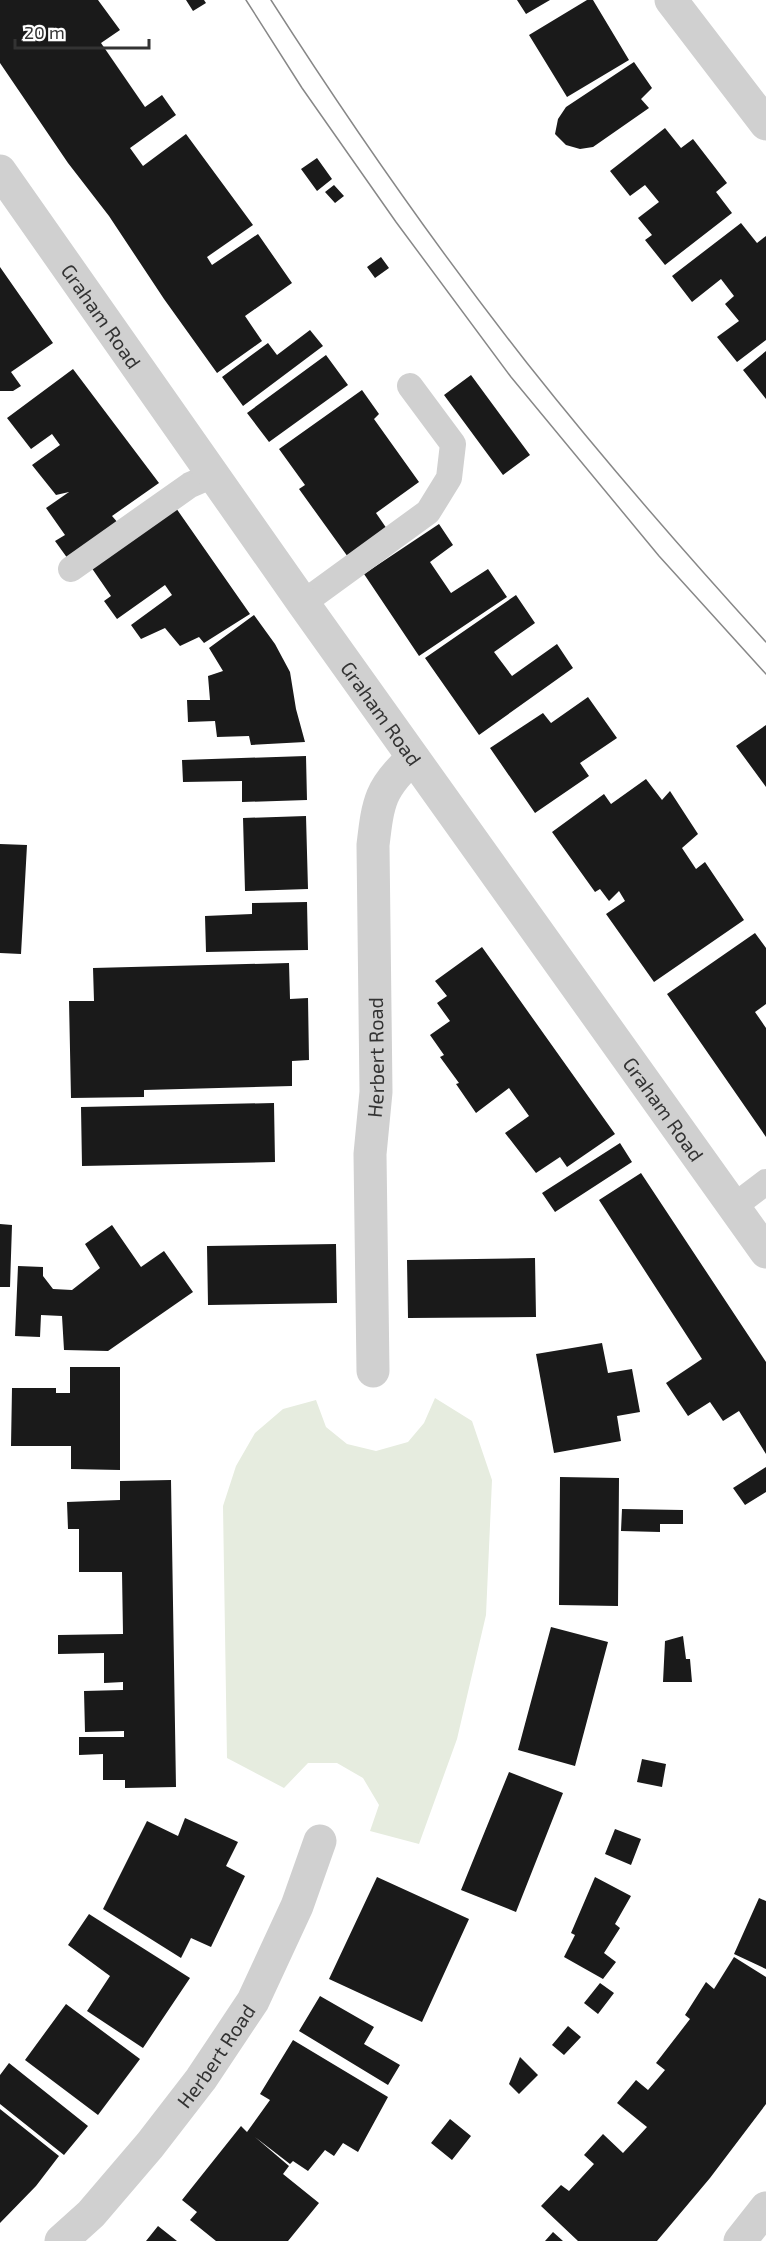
<svg xmlns="http://www.w3.org/2000/svg" width="766" height="2241" font-family="'Exo 2',sans-serif">
	<rect width="100%" height="100%" fill="#fff"/>
	<path fill="#e6ecdf" d="M 435,1398 L 472,1421 L 492,1480 L 486,1615 L 457,1739 L 419,1844 L 370,1831 L 379,1805 L 363,1778 L 337,1763 L 308,1763 L 284,1788 L 227,1758 L 223,1506 L 236,1466 L 255,1433 L 283,1409 L 316,1400 L 326,1427 L 347,1444 L 376,1451 L 408,1442 L 424,1423 Z"/>
	<path fill="#1a1a1a" d="M 0,0 L 98,0 L 120,30 L 101,43 L 145,107 L 162,95 L 176,115 L 130,148 L 143,166 L 186,134 L 253,225 L 207,257 L 212,265 L 258,234 L 292,283 L 245,316 L 262,341 L 217,373 L 164,299 L 109,216 L 68,163 L 0,63 Z
		M 186,0 L 204,0 L 206,3 L 193,11 Z
		M 517,0 L 550,0 L 526,14 Z
		M 587,0 L 593,0 L 629,60 L 567,97 L 529,35 Z
		M 634,62 L 652,88 L 641,99 L 649,108 L 593,147 L 580,149 L 566,145 L 555,134 L 558,119 L 566,107 Z
		M 665,128 L 681,148 L 693,139 L 727,183 L 716,192 L 732,213 L 665,265 L 645,240 L 652,235 L 638,218 L 659,202 L 645,185 L 630,196 L 610,171 Z
		M 317,158 L 332,179 L 317,191 L 301,169 Z
		M 334,185 L 344,196 L 335,203 L 325,192 Z
		M 741,223 L 757,243 L 766,236 L 766,340 L 737,362 L 717,337 L 739,321 L 725,304 L 734,296 L 721,279 L 692,302 L 672,276 Z
		M 381,257 L 389,268 L 375,278 L 367,267 Z
		M 0,267 L 53,343 L 11,372 L 21,386 L 13,391 L 0,391 Z
		M 310,330 L 323,346 L 243,406 L 222,377 L 268,343 L 277,355 Z
		M 766,351 L 766,399 L 743,370 Z
		M 326,355 L 348,385 L 269,442 L 247,413 Z
		M 73,369 L 159,483 L 112,516 L 119,524 L 68,559 L 55,541 L 65,535 L 46,508 L 69,492 L 56,495 L 32,465 L 60,445 L 52,434 L 31,449 L 7,418 Z
		M 471,375 L 530,455 L 503,475 L 444,395 Z
		M 362,390 L 379,414 L 374,419 L 419,482 L 376,513 L 387,529 L 348,557 L 299,489 L 305,485 L 279,449 Z
		M 176,508 L 250,614 L 204,643 L 199,637 L 180,646 L 165,628 L 141,639 L 131,625 L 172,595 L 165,585 L 117,619 L 104,601 L 111,596 L 91,567 Z
		M 439,524 L 453,545 L 430,562 L 451,593 L 488,569 L 507,597 L 419,656 L 364,574 Z
		M 516,595 L 535,623 L 494,652 L 512,676 L 557,644 L 573,668 L 479,735 L 425,658 Z
		M 254,615 L 275,644 L 290,672 L 296,709 L 305,742 L 251,745 L 249,736 L 217,737 L 215,721 L 188,722 L 187,700 L 210,700 L 208,676 L 223,671 L 209,648 Z
		M 588,697 L 617,738 L 580,763 L 589,776 L 535,813 L 490,748 L 543,713 L 551,723 Z
		M 766,725 L 766,787 L 736,746 Z
		M 306,756 L 307,800 L 242,802 L 242,781 L 183,782 L 182,760 Z
		M 646,779 L 662,800 L 670,791 L 698,834 L 682,848 L 696,869 L 705,862 L 744,920 L 654,982 L 606,914 L 625,901 L 619,891 L 609,901 L 600,889 L 595,892 L 552,832 L 604,794 L 611,804 Z
		M 306,816 L 308,889 L 245,891 L 243,818 Z
		M 0,844 L 27,845 L 21,954 L 0,953 Z
		M 307,902 L 308,950 L 206,952 L 205,916 L 252,914 L 252,903 Z
		M 755,933 L 766,948 L 766,1004 L 755,1012 L 766,1028 L 766,1137 L 667,994 Z
		M 482,947 L 615,1134 L 567,1167 L 560,1157 L 536,1173 L 505,1133 L 529,1116 L 509,1088 L 476,1113 L 456,1084 L 459,1083 L 440,1057 L 444,1055 L 430,1035 L 450,1021 L 437,1003 L 447,996 L 435,981 Z
		M 289,963 L 290,999 L 308,998 L 309,1060 L 292,1061 L 292,1086 L 144,1090 L 144,1097 L 71,1098 L 69,1001 L 94,1001 L 93,968 Z
		M 274,1103 L 275,1162 L 82,1166 L 81,1107 Z
		M 620,1143 L 632,1162 L 555,1212 L 542,1193 Z
		M 641,1173 L 766,1362 L 766,1454 L 739,1411 L 723,1421 L 710,1402 L 688,1416 L 666,1383 L 702,1359 L 599,1200 Z
		M 0,1224 L 12,1225 L 10,1287 L 0,1287 Z
		M 112,1225 L 141,1267 L 164,1251 L 193,1292 L 108,1351 L 64,1350 L 62,1316 L 41,1315 L 40,1337 L 15,1336 L 18,1266 L 43,1267 L 43,1276 L 53,1289 L 72,1290 L 100,1268 L 85,1244 Z
		M 336,1244 L 337,1303 L 208,1305 L 207,1246 Z
		M 535,1258 L 536,1317 L 408,1318 L 407,1260 Z
		M 602,1343 L 608,1373 L 632,1369 L 640,1412 L 617,1416 L 621,1441 L 554,1453 L 536,1354 Z
		M 70,1367 L 120,1367 L 120,1470 L 71,1469 L 71,1446 L 11,1446 L 12,1388 L 56,1388 L 56,1393 L 70,1393 Z
		M 766,1467 L 766,1492 L 745,1505 L 733,1488 Z
		M 560,1477 L 619,1478 L 618,1606 L 559,1605 Z
		M 171,1480 L 176,1787 L 125,1788 L 125,1780 L 103,1780 L 103,1754 L 79,1755 L 79,1737 L 124,1737 L 124,1731 L 85,1732 L 84,1691 L 123,1690 L 123,1682 L 104,1683 L 104,1653 L 58,1654 L 58,1635 L 123,1634 L 122,1572 L 79,1572 L 79,1529 L 68,1529 L 67,1502 L 120,1500 L 120,1481 Z
		M 622,1509 L 683,1510 L 683,1524 L 660,1524 L 660,1532 L 621,1531 Z
		M 551,1627 L 608,1642 L 575,1766 L 518,1750 Z
		M 683,1636 L 686,1659 L 690,1659 L 692,1682 L 663,1682 L 665,1641 Z
		M 642,1759 L 666,1764 L 662,1787 L 637,1782 Z
		M 509,1772 L 563,1793 L 516,1912 L 461,1890 Z
		M 185,1818 L 238,1842 L 226,1866 L 245,1876 L 211,1947 L 191,1938 L 181,1958 L 103,1909 L 147,1821 L 178,1836 Z
		M 615,1829 L 641,1839 L 631,1865 L 605,1854 Z
		M 377,1877 L 469,1919 L 422,2022 L 329,1979 Z
		M 595,1877 L 631,1896 L 615,1924 L 620,1928 L 604,1953 L 616,1962 L 603,1979 L 564,1957 L 575,1935 L 571,1933 Z
		M 759,1898 L 766,1901 L 766,1969 L 734,1954 Z
		M 89,1914 L 190,1978 L 143,2048 L 87,2011 L 110,1976 L 68,1945 Z
		M 734,1957 L 766,1977 L 766,2104 L 710,2178 L 657,2241 L 578,2241 L 541,2206 L 561,2185 L 569,2191 L 594,2164 L 584,2155 L 603,2134 L 623,2153 L 647,2127 L 617,2103 L 636,2080 L 648,2090 L 665,2070 L 656,2063 L 690,2019 L 685,2015 L 706,1982 L 714,1989 Z
		M 600,1983 L 614,1993 L 598,2014 L 584,2003 Z
		M 320,1996 L 374,2027 L 364,2044 L 400,2065 L 388,2085 L 299,2031 Z
		M 66,2004 L 140,2059 L 98,2115 L 25,2060 Z
		M 568,2026 L 581,2037 L 564,2055 L 552,2045 Z
		M 293,2040 L 388,2097 L 358,2152 L 343,2143 L 334,2156 L 325,2150 L 308,2171 L 293,2161 L 290,2164 L 255,2137 L 289,2166 L 283,2174 L 319,2203 L 288,2241 L 216,2241 L 190,2220 L 197,2212 L 182,2200 L 241,2126 L 247,2132 L 270,2100 L 260,2094 Z
		M 520,2057 L 538,2075 L 519,2094 L 509,2084 Z
		M 9,2063 L 88,2126 L 64,2155 L 0,2104 L 0,2075 Z
		M 0,2109 L 59,2156 L 36,2186 L 0,2223 Z
		M 450,2119 L 471,2136 L 452,2160 L 431,2143 Z
		M 158,2226 L 177,2241 L 146,2241 Z
		M 553,2232 L 563,2241 L 545,2241 Z"/>
	<g fill="none" stroke-linecap="round" stroke-linejoin="round">
		<path stroke="#d0d0d0" stroke-width="26" d="M 71,569 L 190,485 L 213,475
			M 303,603 L 428,512 L 449,478 L 453,444 L 410,386
			M 733,1207 L 766,1182"/>
		<g stroke="#d0d0d0" stroke-width="33">
			<path d="M 671,0 L 766,124"/>
			<path id="s1" d="M 0,171 L 303,603 L 766,1252"/>
			<path id="s2" d="M 373,1371 L 370,1154 L 376,1092 L 373,845 C 378,802 380,787 413,758"/>
			<path id="s3" d="M 61,2241 L 91,2214 L 150,2145 L 201,2079 L 253,2001 L 297,1906 L 320,1841"/>
			<path d="M 740,2241 L 766,2208"/>
		</g>
		<path stroke="#888" stroke-width="1.5" d="M 246,0 L 302,88 L 396,222 L 511,377 L 659,556 L 766,674
			M 271,0 C 351,125 436,247 527,363 C 603,459 684,552 766,642"/>
	</g>
	<g text-anchor="middle" dominant-baseline="central" stroke-width="6" stroke-linejoin="round" paint-order="stroke">
		<g font-size="20" fill="#333" stroke="#fff">
			<text stroke="none"><textPath href="#s1" startOffset="177">Graham Road</textPath></text>
			<text stroke="none"><textPath href="#s1" startOffset="663">Graham Road</textPath></text>
			<text stroke="none"><textPath href="#s2" startOffset="314">Herbert Road</textPath></text>
			<text stroke="none"><textPath href="#s1" startOffset="1149">Graham Road</textPath></text>
			<text stroke="none"><textPath href="#s3" startOffset="242">Herbert Road</textPath></text>
		</g>
	</g>
	<path d="M15 39v9h134v-9" fill="none" stroke="#333333" stroke-width="3"/>
	<text x="24" y="39" font-size="18" fill="#333333" stroke="#ffffff" stroke-width="4.5" paint-order="stroke">20 m</text>
</svg>
